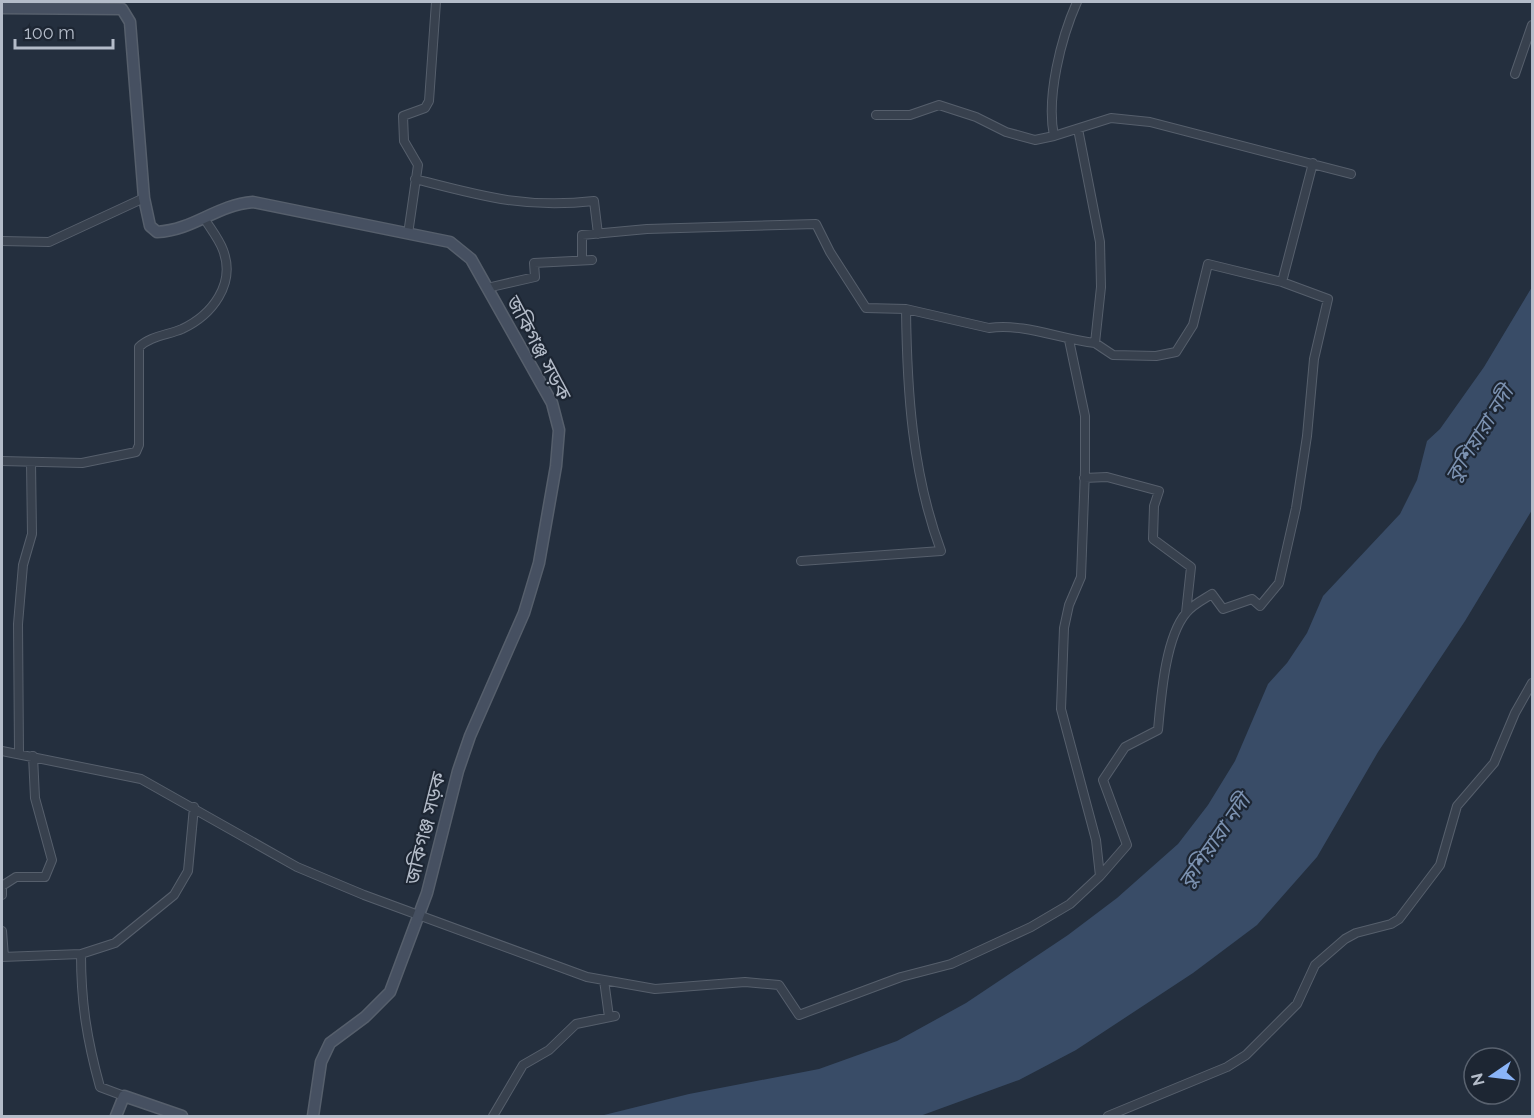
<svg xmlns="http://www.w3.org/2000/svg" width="1534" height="1118" font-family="Raleway,'Noto Sans Bengali',sans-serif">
	<rect width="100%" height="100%" fill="#242f3e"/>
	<path fill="#394c67" d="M 1532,287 L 1532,510 L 1465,621 L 1378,752 L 1317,857 L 1257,925 L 1193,973 L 1076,1050 L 1019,1080 L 920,1116 L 600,1116 L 689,1094 L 819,1069 L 897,1041 L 966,1003 L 1068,935 L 1117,898 L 1178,844 L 1208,805 L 1235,761 L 1268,684 L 1287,663 L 1307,633 L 1323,596 L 1400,514 L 1417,480 L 1427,441 L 1440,429 L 1484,367 Z"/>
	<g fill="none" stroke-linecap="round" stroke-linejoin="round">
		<g stroke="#565f6c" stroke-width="10">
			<path id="minor" d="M 1515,74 L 1532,25
				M 876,115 L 910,115 L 939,105 L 976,117 L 1006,132 L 1035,140 L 1054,136 C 1046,97 1061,38 1077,2
				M 1054,136 L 1111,118 L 1150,122 L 1351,174
				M 415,179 C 481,196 525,209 594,201 L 598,234
				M 408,234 L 418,165 L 404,141 L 403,116 L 425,108 L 429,101 L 436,2
				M 2,241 L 49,242 L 144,198
				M 582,260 L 582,235 L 647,229 L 816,224 L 830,252 L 866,308 L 906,309
				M 487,288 L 535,277 L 534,263 L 592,260
				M 1095,343 L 1113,355 L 1156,356 L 1176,352 L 1193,325 L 1208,264 L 1282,282
				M 2,461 L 82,463 L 136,452 L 139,445 L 139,347 C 150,336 168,335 182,329 C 212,315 236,284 223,250 C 219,239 210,228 204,218
				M 1084,478 L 1107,477 L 1159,491 L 1154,506 L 1153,539 L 1191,567 L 1186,613
				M 801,561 L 941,551 C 912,473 907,391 906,309 L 989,328 C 1025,323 1059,339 1095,343 L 1101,287 L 1100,242 L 1078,129
				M 2,751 L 141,779 L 297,867 L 364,895 L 587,977 L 604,980 L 609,1017
				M 19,753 L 18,624 L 23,565 L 32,534 L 31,462
				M 1100,876 L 1127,845 L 1103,780 L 1125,747 L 1158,730 C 1161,698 1165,638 1186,613 C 1192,605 1204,599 1212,594 L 1223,609 L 1252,599 L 1260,606 L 1279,583 L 1296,508 L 1307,436 L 1314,359 L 1328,299 L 1282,282 L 1313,163
				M 2,895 L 2,886 L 16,877 L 45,877 L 52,860 L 35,798 L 33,756
				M 2,931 L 4,957
				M 2,957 L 81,954
				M 604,980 L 655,989 L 745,982 L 779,985 L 799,1015 L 901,977 L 951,964 L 1031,927 L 1070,904 L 1100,876 L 1096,840 L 1061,709 L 1064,628 L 1069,605 L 1081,577 L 1085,470 L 1085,416 L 1069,340
				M 124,1096 L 100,1087 C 87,1040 81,1003 81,954 L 115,943 L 174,895 L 188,871 L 194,807
				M 493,1116 L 523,1065 L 549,1050 L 576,1024 L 615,1016
				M 1108,1116 L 1227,1067 L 1246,1055 L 1297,1004 L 1315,965 L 1345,939 L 1356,933 L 1391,924 L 1399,919 L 1440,865 L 1457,806 L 1494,763 L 1515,713 L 1532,683"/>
		</g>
		<g stroke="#565f6c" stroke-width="13">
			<path id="secondary" d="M 2,8 L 122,9 L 130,22 L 144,198 L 150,226 L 157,232 C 194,230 216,205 253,202 L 450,242 L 471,259 L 552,403 L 559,430 L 556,466 L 539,563 L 524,613 L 470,736 L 458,771 L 427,893 L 390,992 L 365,1017 L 330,1043 L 321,1062 L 313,1116
				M 116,1116 L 124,1096 L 182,1116"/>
		</g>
		<use href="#minor" stroke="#38414e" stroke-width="8"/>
		<use href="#secondary" stroke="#465061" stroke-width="10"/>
	</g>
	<g text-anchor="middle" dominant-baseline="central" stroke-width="4.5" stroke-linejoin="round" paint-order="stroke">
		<g font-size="20" fill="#b4bcc9" stroke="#1d2633">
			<text transform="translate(539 348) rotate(62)">জকিগঞ্জ সড়ক</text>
			<text transform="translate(425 828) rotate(-76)">জকিগঞ্জ সড়ক</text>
		</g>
		<g font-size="21" font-style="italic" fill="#7c92b1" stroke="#1d2633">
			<text transform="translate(1479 434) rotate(-58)">কুশিয়ারা নদী</text>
			<text transform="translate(1214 841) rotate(-55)">কুশিয়ারা নদী</text>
		</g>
	</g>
	<rect width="1534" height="1118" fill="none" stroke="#b4bcc9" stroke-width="6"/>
	<g transform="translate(1492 1076) rotate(256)"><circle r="28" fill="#1d2633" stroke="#59626f" stroke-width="1.5"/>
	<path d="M0-4.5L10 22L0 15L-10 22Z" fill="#8ab4f8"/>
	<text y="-9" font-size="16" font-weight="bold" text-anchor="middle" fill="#b4bcc9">N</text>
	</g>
	<path d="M15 39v9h98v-9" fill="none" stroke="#b4bcc9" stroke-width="3"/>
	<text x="24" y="39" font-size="18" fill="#b4bcc9" stroke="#1d2633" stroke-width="4.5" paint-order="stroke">100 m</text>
</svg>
